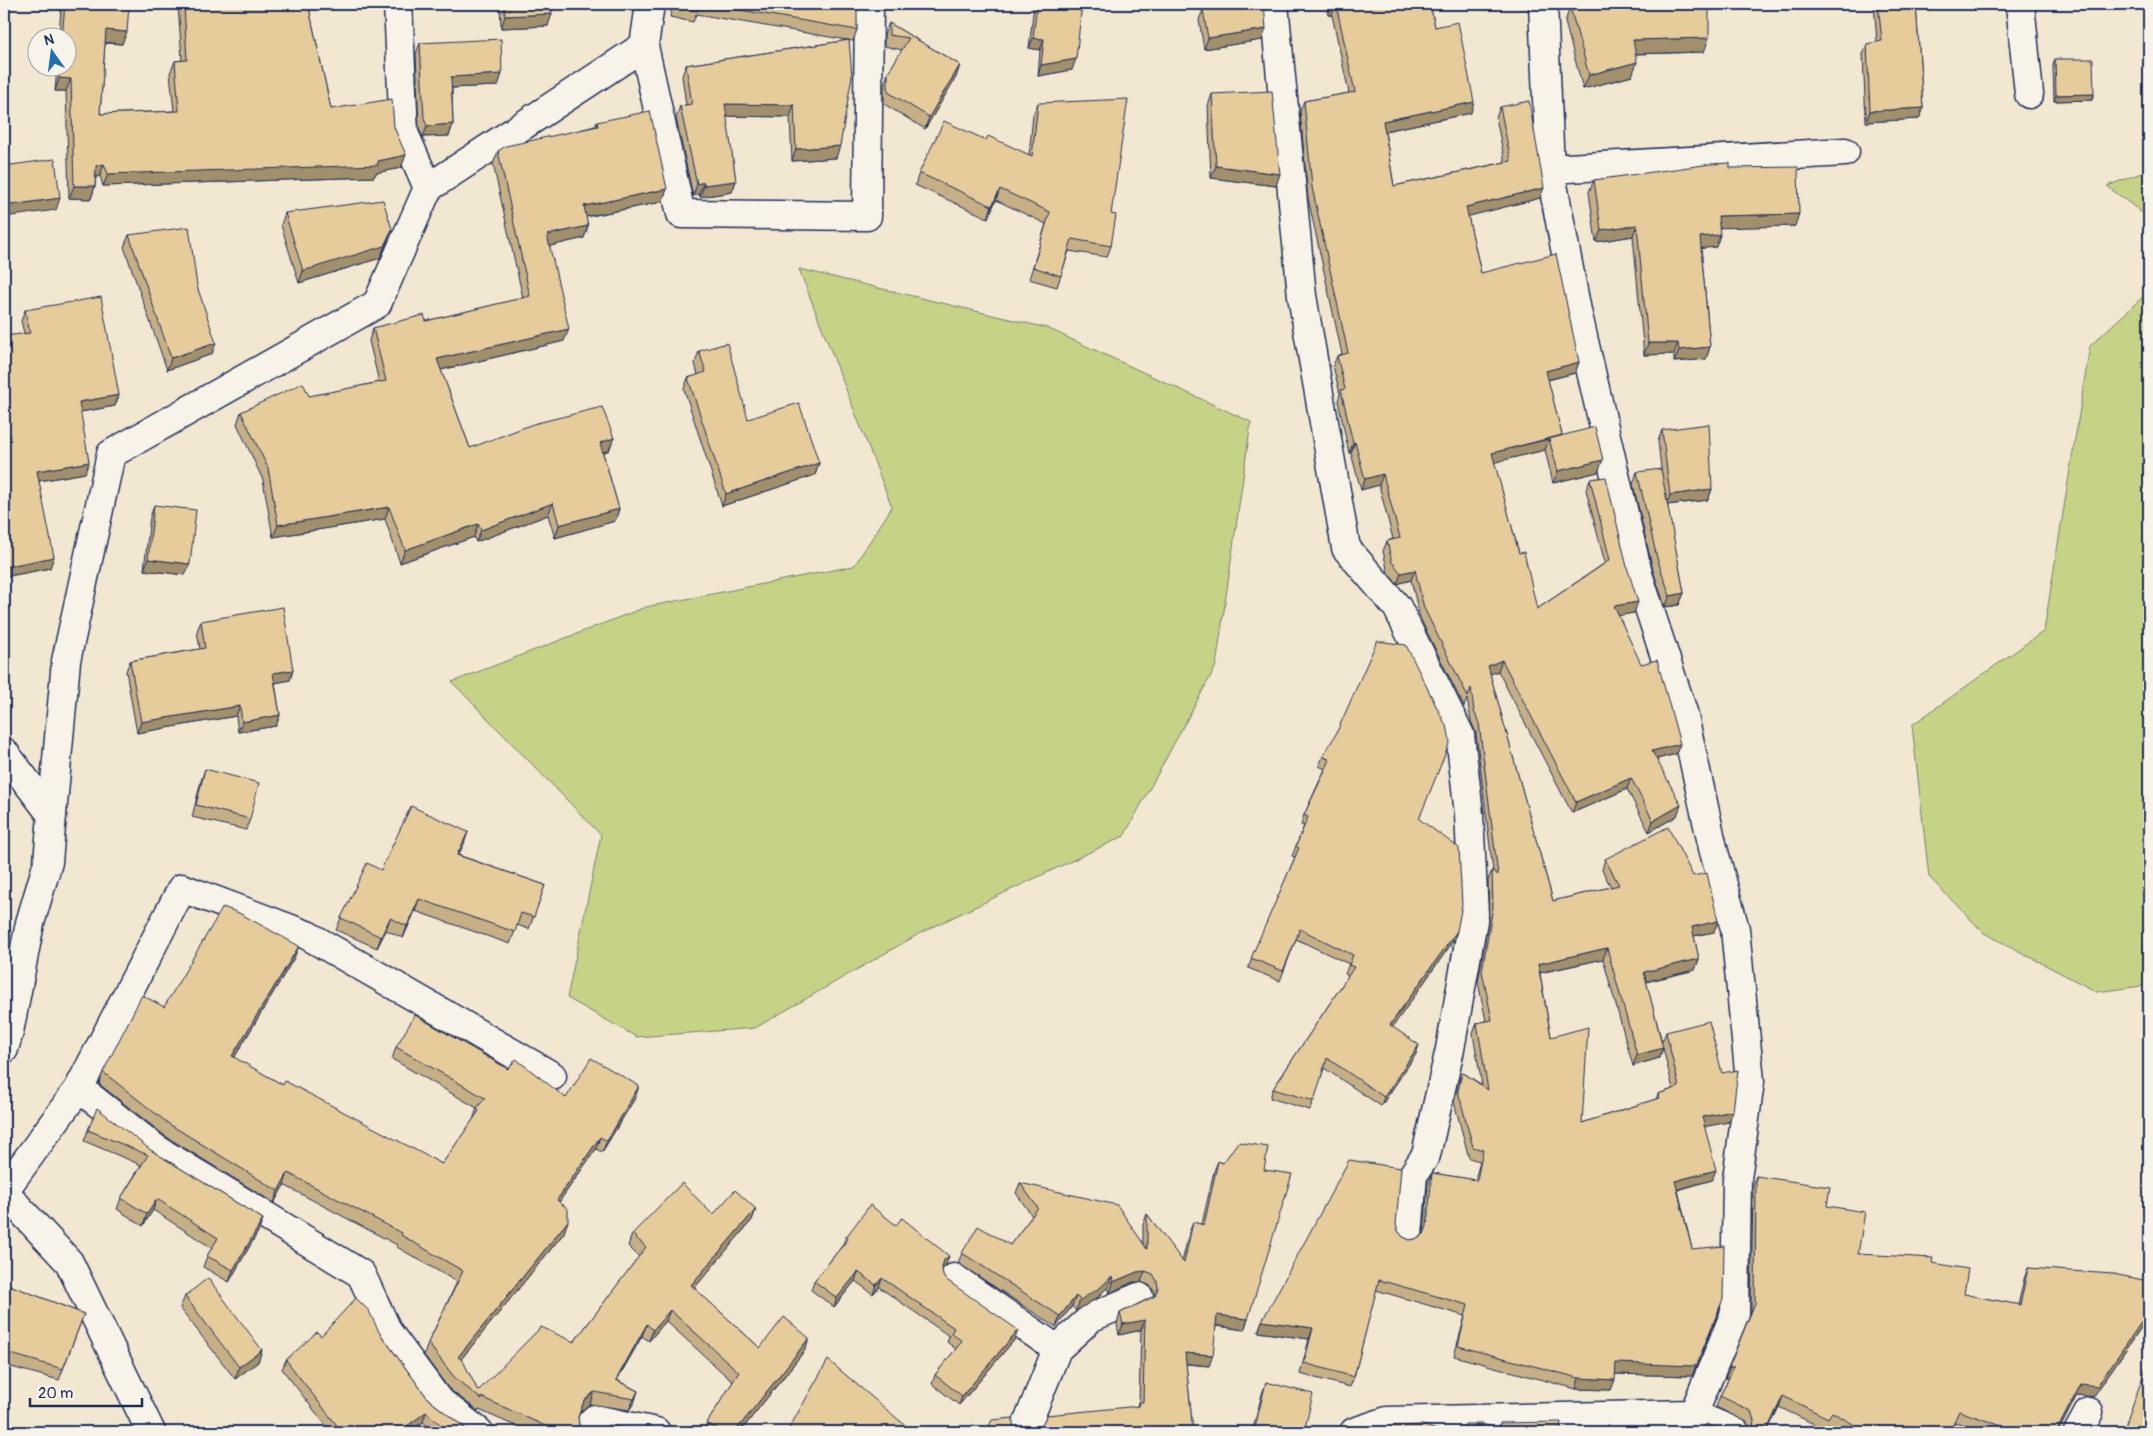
<svg xmlns="http://www.w3.org/2000/svg" width="2153" height="1436" font-family="Pangolin,sans-serif">
	<rect width="100%" height="100%" fill="#f2e7d1"/>
	<filter id="ink" filterUnits="userSpaceOnUse"><feTurbulence type="fractalNoise" baseFrequency=".02" numOctaves="2"/><feDisplacementMap in="SourceGraphic" scale="10" xChannelSelector="R" yChannelSelector="G"/><feConvolveMatrix kernelMatrix="1 2 1 2 8 2 1 2 1" color-interpolation-filters="sRGB"/></filter>
	<g filter="url(#ink)">
		<path fill="#c6d386" stroke="#708172" d="M 2149,170 L 2149,218 L 2107,186 Z
			M 799,269 L 1047,328 L 1251,422 L 1216,666 L 1124,836 L 924,931 L 755,1028 L 637,1037 L 567,998 L 601,835 L 452,682 L 646,607 L 854,566 L 892,507 Z
			M 2149,291 L 2149,985 L 2097,992 L 1984,933 L 1929,877 L 1912,725 L 2044,631 L 2090,346 Z"/>
		<g fill="none" stroke-linecap="round" stroke-linejoin="round">
			<g stroke="#1b2f5e" stroke-width="31">
				<path id="street" d="M 398,4 L 404,133 L 428,188
					M 1274,4 L 1302,296 L 1346,548 L 1397,607 L 1460,735 L 1469,814 L 1474,915 L 1450,1049 L 1426,1155 L 1413,1175 L 1408,1235
					M 1543,4 L 1550,169 L 1577,311 L 1638,574 L 1683,712 L 1713,848 L 1735,929 L 1750,1081 L 1737,1179 L 1735,1313 L 1686,1432
					M 2020,4 L 2029,94
					M 644,46 L 681,214 L 867,216 L 869,4
					M 1550,169 L 1845,152
					M 52,815 L 66,661 L 111,454 L 377,304 L 428,188 L 644,46 L 650,4
					M 79,1088 L 156,1149 L 361,1274 L 388,1332 L 438,1400 L 479,1432
					M 4,1191 L 79,1088 L 182,888 L 307,935 L 552,1076
					M 4,1192 L 69,1262 L 151,1432
					M 954,1278 L 1057,1349
					M 589,1432 L 591,1423 L 595,1419 L 656,1432
					M 1024,1432 L 1057,1349 L 1092,1317 L 1139,1297
					M 1354,1432 L 1387,1421 L 1692,1414 L 1735,1432
					M 2078,1432 L 2089,1412"/>
			</g>
			<g stroke="#1b2f5e" stroke-width="31">
				<path id="secondary" d="M 4,752 L 52,815 L 48,862 L 30,923 L 9,1032 L 4,1049"/>
			</g>
			<use href="#street" stroke="#f7f3e8" stroke-width="28"/>
			<use href="#secondary" stroke="#f7f3e8" stroke-width="28"/>
		</g>
		<path fill="#c7af85" stroke="#1b2f5e" fill-rule="evenodd" d="M 62,4 L 129,4 L 122,44 L 105,43 L 100,114 L 174,111 L 170,73 L 175,61 L 182,60 L 178,5 L 147,7 L 147,4 L 309,4 L 310,13 L 331,109 L 394,127 L 401,168 L 376,173 L 374,177 L 103,186 L 100,176 L 96,177 L 95,186 L 91,199 L 69,198 L 66,91 L 55,91 L 57,68 L 68,68 L 68,38 L 59,38 L 61,7 Z
			M 500,4 L 552,4 L 548,26 L 501,28 Z
			M 673,4 L 856,4 L 857,30 L 853,41 L 696,14 L 693,22 L 670,17 Z
			M 1034,4 L 1082,4 L 1072,70 L 1038,76 L 1040,50 L 1029,48 Z
			M 1326,4 L 1430,4 L 1435,27 L 1471,113 L 1385,131 L 1394,186 L 1505,162 L 1496,118 L 1500,107 L 1540,198 L 1468,216 L 1481,273 L 1579,362 L 1575,373 L 1548,380 L 1562,435 L 1598,472 L 1553,483 L 1545,450 L 1494,462 L 1519,553 L 1537,609 L 1605,563 L 1586,490 L 1590,479 L 1634,613 L 1618,615 L 1676,754 L 1657,759 L 1677,816 L 1649,832 L 1627,789 L 1572,813 L 1498,671 L 1490,674 L 1553,901 L 1611,887 L 1602,870 L 1605,859 L 1693,876 L 1718,921 L 1714,932 L 1694,936 L 1699,959 L 1695,970 L 1646,982 L 1662,1042 L 1666,1032 L 1729,1122 L 1704,1126 L 1712,1180 L 1678,1190 L 1692,1249 L 1719,1310 L 1692,1376 L 1615,1374 L 1611,1390 L 1576,1389 L 1454,1356 L 1465,1316 L 1376,1290 L 1354,1377 L 1350,1387 L 1300,1374 L 1309,1339 L 1258,1332 L 1262,1321 L 1396,1224 L 1398,1231 L 1403,1237 L 1410,1240 L 1419,1238 L 1424,1234 L 1428,1184 L 1432,1173 L 1475,1180 L 1480,1161 L 1469,1158 L 1454,1102 L 1458,1083 L 1462,1072 L 1482,1085 L 1473,1034 L 1477,1023 L 1486,1021 L 1478,982 L 1489,918 L 1488,880 L 1492,870 L 1493,871 L 1476,733 L 1471,721 L 1467,699 L 1464,707 L 1420,618 L 1411,580 L 1397,584 L 1388,573 L 1383,551 L 1387,541 L 1393,539 L 1379,485 L 1361,490 L 1351,453 L 1349,453 L 1338,401 L 1340,394 L 1333,366 L 1337,356 L 1342,354 L 1308,198 L 1300,111 L 1304,101 L 1349,93 L 1332,15 L 1328,15 ZM 1603,959 L 1633,1066 L 1659,1058 L 1663,1048 L 1673,1089 L 1658,1094 L 1656,1099 L 1582,1123 L 1551,1037 L 1540,973 Z
			M 1874,4 L 1916,4 L 1923,108 L 1919,119 L 1866,122 L 1863,54 L 1867,44 L 1877,42 Z
			M 1570,7 L 1704,52 L 1636,54 L 1632,76 L 1583,89 L 1565,22 Z
			M 1203,10 L 1262,40 L 1204,49 L 1199,20 Z
			M 889,23 L 960,65 L 956,77 L 925,129 L 884,104 L 884,85 L 888,73 L 902,50 L 884,46 L 884,35 Z
			M 849,40 L 836,158 L 792,161 L 790,117 L 726,116 L 736,181 L 732,192 L 700,197 L 699,194 L 693,196 L 676,118 L 680,106 L 686,105 L 682,76 L 686,65 Z
			M 420,43 L 498,86 L 452,88 L 453,124 L 449,136 L 423,137 L 419,129 L 416,54 Z
			M 2055,59 L 2094,94 L 2092,100 L 2054,101 L 2053,65 Z
			M 1212,94 L 1276,186 L 1211,178 L 1208,106 Z
			M 1038,103 L 1111,214 L 1111,246 L 1107,257 L 1069,251 L 1057,287 L 1029,279 L 1046,224 L 996,200 L 988,218 L 915,185 L 919,173 L 986,140 L 1029,155 L 1033,115 Z
			M 597,122 L 667,189 L 662,202 L 586,217 L 588,226 L 584,238 L 549,246 L 564,341 L 441,370 L 470,448 L 614,438 L 609,450 L 603,453 L 619,509 L 615,521 L 555,538 L 548,515 L 476,542 L 474,537 L 400,563 L 385,519 L 273,537 L 263,480 L 237,424 L 241,412 L 379,382 L 369,341 L 373,328 L 426,321 L 523,298 L 493,164 L 498,151 L 595,126 Z
			M 1730,168 L 1795,226 L 1719,227 L 1716,247 L 1701,248 L 1710,347 L 1706,359 L 1674,362 L 1674,354 L 1644,355 L 1633,236 L 1596,242 L 1589,192 L 1594,180 Z
			M 285,213 L 388,241 L 380,258 L 299,283 L 281,225 Z
			M 129,235 L 197,286 L 212,354 L 167,370 L 124,247 Z
			M 25,310 L 119,395 L 115,406 L 80,412 L 85,473 L 39,481 L 50,568 L 4,577 L 24,333 L 21,321 Z
			M 699,351 L 748,419 L 819,463 L 815,475 L 722,506 L 684,389 L 688,378 L 698,375 L 695,363 Z
			M 1662,430 L 1712,489 L 1708,500 L 1667,505 L 1684,593 L 1679,605 L 1665,607 L 1653,570 L 1633,484 L 1637,472 L 1662,477 L 1658,441 Z
			M 154,505 L 185,575 L 144,570 L 150,517 Z
			M 201,621 L 293,670 L 290,680 L 275,683 L 280,715 L 276,726 L 238,732 L 236,716 L 137,733 L 126,671 L 130,661 L 200,649 L 197,631 Z
			M 1323,756 L 1419,819 L 1454,940 L 1392,1027 L 1416,1054 L 1381,1106 L 1324,1068 L 1310,1110 L 1270,1098 L 1273,1089 L 1348,976 L 1345,974 L 1349,964 L 1296,939 L 1280,981 L 1248,968 L 1295,857 L 1292,856 L 1304,826 L 1301,825 L 1304,815 L 1325,769 L 1319,766 Z
			M 205,769 L 250,819 L 246,830 L 192,817 L 201,781 Z
			M 468,832 L 458,855 L 545,885 L 529,929 L 517,925 L 510,944 L 415,911 L 403,938 L 386,930 L 377,948 L 336,930 L 341,918 L 381,870 Z
			M 294,958 L 234,1058 L 283,1085 L 442,1164 L 473,1120 L 477,1108 L 392,1059 L 396,1047 L 508,1069 L 566,1098 L 635,1098 L 602,1152 L 596,1149 L 559,1202 L 564,1233 L 461,1359 L 478,1391 L 574,1342 L 639,1257 L 628,1246 L 632,1234 L 713,1215 L 756,1209 L 752,1220 L 694,1288 L 760,1348 L 809,1338 L 805,1350 L 740,1432 L 703,1432 L 707,1423 L 733,1382 L 666,1321 L 649,1341 L 642,1336 L 617,1380 L 638,1391 L 634,1403 L 629,1410 L 590,1404 L 580,1412 L 578,1417 L 579,1425 L 584,1432 L 529,1432 L 479,1410 L 478,1411 L 449,1389 L 424,1355 L 428,1343 L 457,1282 L 397,1247 L 397,1245 L 284,1185 L 274,1203 L 165,1136 L 99,1084 L 103,1072 L 164,1007 Z
			M 88,1130 L 152,1151 L 263,1219 L 259,1230 L 229,1282 L 203,1267 L 207,1256 L 212,1248 L 153,1210 L 143,1226 L 117,1209 L 121,1198 L 141,1165 L 84,1141 Z
			M 1218,1161 L 1223,1163 L 1264,1170 L 1248,1319 L 1244,1330 L 1216,1326 L 1209,1366 L 1186,1364 L 1193,1432 L 1137,1406 L 1138,1402 L 1139,1402 L 1141,1330 L 1119,1335 L 1117,1324 L 1120,1313 L 1154,1296 L 1154,1291 L 1149,1285 L 1141,1282 L 1133,1282 L 1110,1293 L 1108,1287 L 1097,1298 L 1076,1311 L 1072,1306 L 1056,1327 L 958,1263 L 962,1253 L 1010,1245 L 1032,1216 L 1016,1193 L 1020,1183 L 1143,1243 L 1143,1225 L 1147,1214 L 1182,1262 L 1189,1233 L 1193,1222 L 1202,1224 L 1214,1171 Z
			M 1756,1176 L 1827,1206 L 1858,1254 L 1932,1263 L 1964,1294 L 2018,1305 L 2024,1279 L 2028,1268 L 2149,1281 L 2149,1316 L 2093,1397 L 2077,1395 L 2058,1432 L 1985,1432 L 1955,1422 L 1953,1427 L 1962,1432 L 1844,1432 L 1828,1423 L 1824,1429 L 1779,1407 L 1750,1431 L 1747,1422 L 1716,1407 L 1720,1396 L 1729,1378 L 1725,1378 L 1751,1313 L 1753,1186 Z
			M 846,1237 L 946,1265 L 942,1269 L 943,1276 L 948,1281 L 1015,1339 L 959,1405 L 932,1384 L 935,1375 L 956,1349 L 947,1342 L 949,1336 L 879,1287 L 873,1294 L 855,1281 L 834,1307 L 811,1290 L 814,1281 L 842,1246 Z
			M 4,1283 L 84,1314 L 59,1380 L 4,1365 Z
			M 185,1296 L 262,1350 L 258,1362 L 235,1379 L 180,1308 Z
			M 379,1332 L 429,1400 L 470,1432 L 435,1432 L 423,1422 L 409,1432 L 331,1432 L 282,1369 L 286,1360 L 321,1336 Z
			M 1266,1382 L 1304,1432 L 1252,1432 L 1262,1394 Z"/>
		<path fill="#a28f6c" stroke="#1b2f5e" d="M 149,4 L 179,4 L 178,5 L 147,7 Z
			M 1291,4 L 1306,4 L 1290,6 Z
			M 1336,4 L 1332,15 L 1328,15 L 1332,5 Z
			M 552,14 L 548,26 L 501,28 L 505,16 Z
			M 1266,29 L 1262,40 L 1204,49 L 1208,38 Z
			M 106,30 L 127,32 L 122,44 L 101,42 Z
			M 1033,38 L 1044,39 L 1040,50 L 1029,48 Z
			M 1709,38 L 1704,52 L 1628,54 L 1633,40 Z
			M 1076,59 L 1072,70 L 1038,76 L 1041,65 Z
			M 1637,62 L 1632,76 L 1583,89 L 1589,75 Z
			M 960,65 L 956,77 L 925,129 L 929,117 Z
			M 502,74 L 498,86 L 447,88 L 451,77 Z
			M 59,78 L 71,79 L 66,91 L 55,91 Z
			M 2094,94 L 2092,100 L 2054,101 L 2056,95 Z
			M 1474,102 L 1471,113 L 1380,132 L 1383,121 Z
			M 725,104 L 794,105 L 790,117 L 720,116 Z
			M 1923,108 L 1919,119 L 1866,122 L 1870,111 Z
			M 453,124 L 449,136 L 423,137 L 427,126 Z
			M 840,146 L 836,158 L 792,161 L 796,149 Z
			M 406,155 L 401,168 L 376,173 L 374,177 L 103,186 L 108,174 L 378,161 Z
			M 104,164 L 100,176 L 92,178 L 96,166 Z
			M 1216,166 L 1280,174 L 1276,186 L 1211,178 Z
			M 736,181 L 732,192 L 700,197 L 704,185 Z
			M 704,182 L 699,194 L 693,196 L 697,184 Z
			M 74,186 L 95,186 L 91,199 L 69,198 Z
			M 1544,188 L 1540,198 L 1462,218 L 1466,207 Z
			M 667,189 L 662,202 L 579,218 L 584,206 Z
			M 1000,189 L 996,200 L 988,218 L 992,206 Z
			M 60,198 L 56,210 L 4,217 L 4,206 Z
			M 1799,214 L 1795,226 L 1714,228 L 1718,216 Z
			M 1637,225 L 1633,236 L 1596,242 L 1601,230 Z
			M 588,226 L 584,238 L 542,248 L 547,235 Z
			M 392,229 L 380,258 L 299,283 L 303,271 Z
			M 1720,235 L 1716,247 L 1696,249 L 1700,237 Z
			M 569,329 L 564,341 L 432,372 L 437,359 Z
			M 216,343 L 212,354 L 167,370 L 171,358 Z
			M 1648,343 L 1678,343 L 1674,354 L 1644,355 Z
			M 1710,347 L 1706,359 L 1674,362 L 1679,350 Z
			M 1579,362 L 1575,373 L 1542,381 L 1546,371 Z
			M 119,395 L 115,406 L 75,413 L 79,402 Z
			M 614,438 L 609,450 L 596,455 L 600,443 Z
			M 1549,439 L 1545,450 L 1488,464 L 1492,453 Z
			M 1355,442 L 1351,453 L 1349,453 L 1353,443 Z
			M 1603,460 L 1598,472 L 1553,483 L 1558,471 Z
			M 89,462 L 85,473 L 33,482 L 37,471 Z
			M 819,463 L 815,475 L 722,506 L 726,494 Z
			M 1383,474 L 1379,485 L 1361,490 L 1365,479 Z
			M 1712,489 L 1708,500 L 1666,505 L 1670,495 Z
			M 553,503 L 548,515 L 476,542 L 481,530 Z
			M 389,507 L 385,519 L 273,537 L 278,525 Z
			M 619,509 L 615,521 L 555,538 L 559,525 Z
			M 478,524 L 474,537 L 400,563 L 405,550 Z
			M 54,557 L 50,568 L 4,577 L 4,567 Z
			M 148,559 L 190,564 L 185,575 L 144,570 Z
			M 1415,570 L 1411,580 L 1397,584 L 1401,573 Z
			M 1684,593 L 1679,605 L 1665,607 L 1670,596 Z
			M 1638,602 L 1634,613 L 1610,617 L 1614,606 Z
			M 1502,660 L 1498,671 L 1484,677 L 1488,666 Z
			M 293,670 L 290,680 L 269,684 L 273,673 Z
			M 240,706 L 236,716 L 137,733 L 141,722 Z
			M 280,715 L 276,726 L 238,732 L 242,722 Z
			M 1680,744 L 1676,754 L 1648,761 L 1652,751 Z
			M 1631,778 L 1627,789 L 1572,813 L 1576,802 Z
			M 1681,805 L 1677,816 L 1649,832 L 1653,821 Z
			M 468,832 L 464,844 L 453,866 L 457,855 Z
			M 419,899 L 415,911 L 403,938 L 407,926 Z
			M 390,918 L 386,930 L 377,948 L 381,937 Z
			M 1718,921 L 1714,932 L 1688,937 L 1692,927 Z
			M 1457,931 L 1454,940 L 1387,1035 L 1390,1025 Z
			M 299,946 L 294,958 L 228,1068 L 232,1056 Z
			M 1607,948 L 1603,959 L 1534,974 L 1538,964 Z
			M 1699,959 L 1695,970 L 1640,983 L 1644,972 Z
			M 1419,1045 L 1416,1054 L 1381,1106 L 1384,1097 Z
			M 1663,1048 L 1659,1058 L 1633,1066 L 1637,1055 Z
			M 639,1086 L 635,1098 L 602,1152 L 607,1141 Z
			M 1733,1111 L 1729,1122 L 1698,1128 L 1702,1117 Z
			M 600,1137 L 596,1149 L 552,1212 L 557,1200 Z
			M 1716,1170 L 1712,1180 L 1672,1191 L 1675,1181 Z
			M 288,1173 L 284,1185 L 274,1203 L 278,1191 Z
			M 157,1199 L 153,1210 L 143,1226 L 147,1214 Z
			M 756,1209 L 752,1220 L 687,1297 L 691,1285 Z
			M 263,1219 L 259,1230 L 229,1282 L 233,1270 Z
			M 568,1221 L 564,1233 L 454,1368 L 458,1357 Z
			M 949,1256 L 946,1265 L 941,1270 L 944,1260 Z
			M 1145,1271 L 1141,1282 L 1133,1282 L 1110,1293 L 1113,1282 L 1137,1272 Z
			M 858,1272 L 855,1281 L 834,1307 L 837,1298 Z
			M 1112,1276 L 1108,1287 L 1097,1298 L 1076,1311 L 1080,1300 Z
			M 882,1278 L 879,1287 L 873,1294 L 876,1285 Z
			M 1076,1296 L 1072,1306 L 1056,1327 L 1060,1316 Z
			M 1723,1299 L 1692,1376 L 1612,1374 L 1616,1363 Z
			M 670,1310 L 666,1321 L 649,1341 L 653,1330 Z
			M 2149,1311 L 2149,1316 L 2093,1397 L 2077,1395 L 2058,1432 L 2056,1432 L 2081,1384 Z
			M 1217,1315 L 1248,1319 L 1244,1330 L 1213,1325 Z
			M 1145,1320 L 1141,1330 L 1119,1335 L 1123,1324 Z
			M 1262,1321 L 1313,1328 L 1309,1339 L 1258,1332 Z
			M 647,1324 L 642,1336 L 611,1391 L 616,1380 Z
			M 1018,1330 L 1015,1339 L 959,1405 L 962,1396 Z
			M 809,1338 L 805,1350 L 740,1432 L 735,1432 Z
			M 262,1350 L 258,1362 L 235,1379 L 239,1367 Z
			M 1185,1353 L 1213,1355 L 1209,1366 L 1181,1363 Z
			M 1729,1367 L 1734,1367 L 1730,1378 L 1725,1378 Z
			M 1579,1378 L 1615,1380 L 1611,1390 L 1576,1389 Z
			M 638,1391 L 634,1403 L 629,1410 L 634,1399 Z
			M 594,1392 L 590,1404 L 580,1412 L 584,1401 Z
			M 1783,1396 L 1779,1407 L 1767,1432 L 1766,1432 Z
			M 426,1412 L 423,1422 L 409,1432 L 399,1432 Z"/>
		<path fill="#e7cc9b" stroke="#1b2f5e" d="M 65,4 L 129,4 L 127,32 L 106,30 L 100,114 L 179,111 L 175,61 L 187,60 L 184,4 L 309,4 L 310,13 L 331,109 L 392,99 L 394,127 L 406,155 L 378,161 L 378,165 L 108,174 L 104,164 L 96,166 L 95,186 L 74,186 L 71,79 L 59,78 L 60,68 L 68,68 L 68,38 L 62,38 Z
			M 505,4 L 552,4 L 552,14 L 505,16 Z
			M 675,4 L 699,4 L 697,11 L 674,6 Z
			M 706,4 L 856,4 L 857,5 L 857,30 Z
			M 1037,4 L 1082,4 L 1076,59 L 1041,65 L 1044,39 L 1033,38 Z
			M 1240,4 L 1264,4 L 1266,29 L 1208,38 L 1203,10 Z
			M 1332,4 L 1430,4 L 1435,27 L 1458,22 L 1474,102 L 1383,121 L 1394,186 L 1511,161 L 1500,107 L 1529,101 L 1544,188 L 1466,207 L 1481,273 L 1556,254 L 1579,362 L 1546,371 L 1562,435 L 1492,453 L 1519,553 L 1524,552 L 1537,609 L 1610,560 L 1590,479 L 1606,477 L 1627,567 L 1638,602 L 1614,606 L 1641,664 L 1657,660 L 1680,744 L 1652,751 L 1681,805 L 1653,821 L 1631,778 L 1576,802 L 1502,660 L 1488,666 L 1553,901 L 1619,885 L 1605,859 L 1668,827 L 1693,876 L 1707,873 L 1718,921 L 1692,927 L 1699,959 L 1644,972 L 1663,1048 L 1637,1055 L 1607,948 L 1538,964 L 1551,1037 L 1588,1027 L 1582,1123 L 1659,1098 L 1658,1094 L 1679,1087 L 1666,1032 L 1709,1021 L 1722,1073 L 1738,1070 L 1733,1111 L 1702,1117 L 1716,1170 L 1675,1181 L 1692,1249 L 1724,1246 L 1723,1299 L 1696,1366 L 1616,1363 L 1615,1380 L 1579,1378 L 1458,1346 L 1468,1305 L 1379,1280 L 1354,1377 L 1304,1363 L 1313,1328 L 1262,1321 L 1349,1160 L 1401,1168 L 1396,1224 L 1398,1231 L 1403,1237 L 1410,1240 L 1419,1238 L 1424,1234 L 1427,1226 L 1432,1173 L 1477,1180 L 1483,1150 L 1473,1147 L 1458,1091 L 1462,1072 L 1488,1090 L 1477,1023 L 1492,1020 L 1482,971 L 1493,907 L 1492,870 L 1498,875 L 1479,723 L 1474,711 L 1471,688 L 1468,697 L 1424,608 L 1415,570 L 1401,573 L 1392,562 L 1387,541 L 1400,538 L 1383,474 L 1365,479 L 1355,442 L 1353,443 L 1341,390 L 1345,389 L 1337,356 L 1348,353 L 1312,187 L 1304,101 L 1355,92 L 1336,4 L 1332,5 Z
			M 1583,4 L 1709,4 L 1709,38 L 1633,40 L 1637,62 L 1589,75 L 1570,7 Z
			M 1878,4 L 1916,4 L 1923,108 L 1870,111 L 1867,44 L 1882,41 Z
			M 889,23 L 960,65 L 929,117 L 888,92 L 888,73 L 909,38 L 889,35 Z
			M 501,39 L 502,74 L 451,77 L 453,124 L 427,126 L 424,118 L 420,43 Z
			M 849,40 L 852,76 L 840,146 L 796,149 L 794,105 L 725,104 L 736,181 L 704,185 L 704,182 L 697,184 L 680,106 L 692,104 L 686,65 Z
			M 2055,59 L 2093,59 L 2094,94 L 2056,95 Z
			M 1272,91 L 1280,174 L 1216,166 L 1212,94 Z
			M 1128,99 L 1111,214 L 1116,215 L 1111,246 L 1072,239 L 1061,276 L 1033,267 L 1050,212 L 1000,189 L 992,206 L 919,173 L 944,121 L 986,140 L 988,136 L 1032,156 L 1038,103 Z
			M 650,111 L 667,189 L 584,206 L 588,226 L 547,235 L 569,329 L 437,359 L 470,448 L 533,424 L 602,407 L 614,438 L 600,443 L 619,509 L 559,525 L 553,503 L 481,530 L 478,524 L 405,550 L 389,507 L 278,525 L 268,468 L 241,412 L 303,383 L 309,396 L 386,381 L 373,328 L 424,315 L 426,321 L 530,296 L 498,151 L 506,146 L 598,126 L 597,122 Z
			M 55,159 L 60,198 L 4,206 L 4,166 Z
			M 1730,163 L 1730,168 L 1798,167 L 1799,214 L 1718,216 L 1720,235 L 1700,237 L 1710,347 L 1679,350 L 1678,343 L 1648,343 L 1637,225 L 1601,230 L 1594,180 L 1711,164 Z
			M 383,200 L 392,229 L 384,246 L 303,271 L 285,213 Z
			M 189,227 L 197,286 L 216,343 L 171,358 L 129,235 Z
			M 101,297 L 119,395 L 79,402 L 89,462 L 37,471 L 54,557 L 4,567 L 4,336 L 30,333 L 25,310 Z
			M 727,343 L 748,419 L 799,403 L 819,463 L 726,494 L 688,378 L 706,372 L 699,351 Z
			M 1709,424 L 1712,489 L 1670,495 L 1662,430 Z
			M 1595,427 L 1603,460 L 1558,471 L 1549,439 Z
			M 1661,469 L 1684,593 L 1670,596 L 1657,558 L 1637,472 Z
			M 154,505 L 196,510 L 190,564 L 148,559 Z
			M 283,607 L 293,670 L 273,673 L 280,715 L 242,722 L 240,706 L 141,722 L 130,661 L 205,648 L 201,621 Z
			M 1377,641 L 1406,645 L 1448,730 L 1450,742 L 1419,819 L 1459,848 L 1462,905 L 1457,931 L 1390,1025 L 1419,1045 L 1384,1097 L 1327,1058 L 1314,1101 L 1273,1089 L 1354,967 L 1349,965 L 1353,955 L 1300,929 L 1283,971 L 1251,958 L 1299,848 L 1296,846 L 1308,817 L 1304,815 L 1330,760 L 1323,756 L 1336,734 Z
			M 205,769 L 259,783 L 250,819 L 196,805 Z
			M 411,806 L 468,832 L 457,855 L 545,885 L 534,917 L 521,913 L 515,932 L 419,899 L 407,926 L 390,918 L 381,937 L 341,918 L 367,863 L 381,870 Z
			M 223,907 L 239,913 L 299,946 L 232,1056 L 283,1085 L 285,1081 L 442,1164 L 479,1111 L 477,1108 L 485,1098 L 396,1047 L 415,1015 L 508,1069 L 516,1059 L 566,1098 L 591,1058 L 639,1086 L 607,1141 L 600,1137 L 557,1200 L 568,1209 L 568,1221 L 458,1357 L 463,1361 L 478,1391 L 541,1327 L 574,1342 L 646,1247 L 632,1234 L 682,1183 L 713,1215 L 735,1190 L 756,1209 L 691,1285 L 760,1348 L 784,1317 L 809,1338 L 735,1432 L 723,1432 L 707,1423 L 739,1372 L 670,1310 L 653,1330 L 647,1324 L 616,1380 L 638,1391 L 634,1399 L 594,1392 L 584,1401 L 578,1417 L 579,1425 L 584,1432 L 559,1432 L 481,1397 L 482,1400 L 454,1377 L 428,1343 L 463,1271 L 401,1235 L 402,1233 L 288,1173 L 278,1191 L 169,1124 L 103,1072 L 142,995 L 164,1007 Z
			M 97,1108 L 152,1151 L 263,1219 L 233,1270 L 207,1256 L 218,1238 L 157,1199 L 147,1214 L 121,1198 L 148,1155 L 88,1130 Z
			M 1238,1142 L 1268,1147 L 1264,1170 L 1292,1174 L 1248,1319 L 1217,1315 L 1213,1355 L 1185,1353 L 1193,1432 L 1038,1432 L 1047,1415 L 1139,1406 L 1138,1402 L 1143,1402 L 1145,1320 L 1123,1324 L 1120,1313 L 1155,1296 L 1158,1288 L 1157,1281 L 1153,1274 L 1145,1271 L 1137,1272 L 1113,1282 L 1112,1276 L 1101,1287 L 1080,1300 L 1076,1296 L 1060,1316 L 962,1253 L 978,1226 L 1010,1245 L 1038,1208 L 1020,1183 L 1117,1205 L 1147,1249 L 1147,1214 L 1184,1263 L 1193,1222 L 1204,1225 L 1218,1161 L 1223,1163 Z
			M 1756,1176 L 1830,1187 L 1827,1206 L 1865,1212 L 1858,1254 L 1933,1258 L 1932,1263 L 1968,1269 L 1964,1294 L 2020,1305 L 2028,1268 L 2113,1274 L 2149,1281 L 2149,1311 L 2097,1386 L 2081,1384 L 2056,1432 L 2019,1432 L 1959,1411 L 1952,1426 L 1962,1432 L 1867,1432 L 1832,1412 L 1828,1418 L 1783,1396 L 1766,1432 L 1749,1432 L 1753,1428 L 1754,1420 L 1751,1411 L 1720,1396 L 1734,1367 L 1729,1367 L 1755,1303 Z
			M 870,1205 L 896,1225 L 902,1218 L 949,1256 L 944,1260 L 942,1268 L 943,1276 L 948,1281 L 1018,1330 L 962,1396 L 935,1375 L 962,1341 L 951,1333 L 954,1328 L 882,1278 L 876,1285 L 858,1272 L 837,1298 L 814,1281 L 848,1239 L 846,1237 Z
			M 208,1278 L 262,1350 L 239,1367 L 185,1296 Z
			M 4,1283 L 84,1314 L 63,1369 L 4,1352 Z
			M 356,1298 L 369,1311 L 379,1332 L 429,1400 L 470,1432 L 449,1432 L 426,1412 L 399,1432 L 342,1432 L 286,1360 L 317,1332 L 321,1336 Z
			M 2149,1359 L 2149,1432 L 2123,1432 Z
			M 828,1360 L 913,1432 L 787,1432 Z
			M 1266,1382 L 1313,1394 L 1304,1432 L 1254,1432 Z
			M 1013,1418 L 1013,1424 L 1016,1431 L 1017,1432 L 986,1432 L 992,1420 Z
			M 1561,1422 L 1560,1429 L 1572,1432 L 1462,1432 L 1465,1424 L 1483,1424 L 1499,1430 L 1500,1423 Z
			M 1706,1424 L 1728,1432 L 1702,1432 Z
			M 608,1425 L 627,1429 L 632,1432 L 601,1432 Z
			M 1422,1425 L 1442,1432 L 1389,1432 L 1392,1426 Z
			M 4,1428 L 7,1429 L 6,1432 L 4,1432 Z"/>
	</g>
	<rect width="2153" height="1436" fill="none" stroke="#f7f3e8" stroke-width="20"/>
	<rect x="10" y="10" width="2133" height="1416" fill="none" stroke="#1b2f5e" stroke-width="2" filter="url(#ink)"/>
	<g transform="translate(52 52) rotate(346)"><circle r="24" fill="#f7f3e8" stroke="#9fa5b1"/>
	<path d="M0-4L9 19L0 12L-9 19Z" fill="#1f6fb2"/>
	<text y="-8" font-size="14" font-weight="bold" text-anchor="middle" fill="#1b2f5e">N</text>
	</g>
	<path d="M30 1398v8h112v-8" fill="none" stroke="#1b2f5e" stroke-width="2.5"/>
	<text x="38" y="1398" font-size="15" fill="#1b2f5e" stroke="#f7f3e8" stroke-width="4" paint-order="stroke">20 m</text>
</svg>
